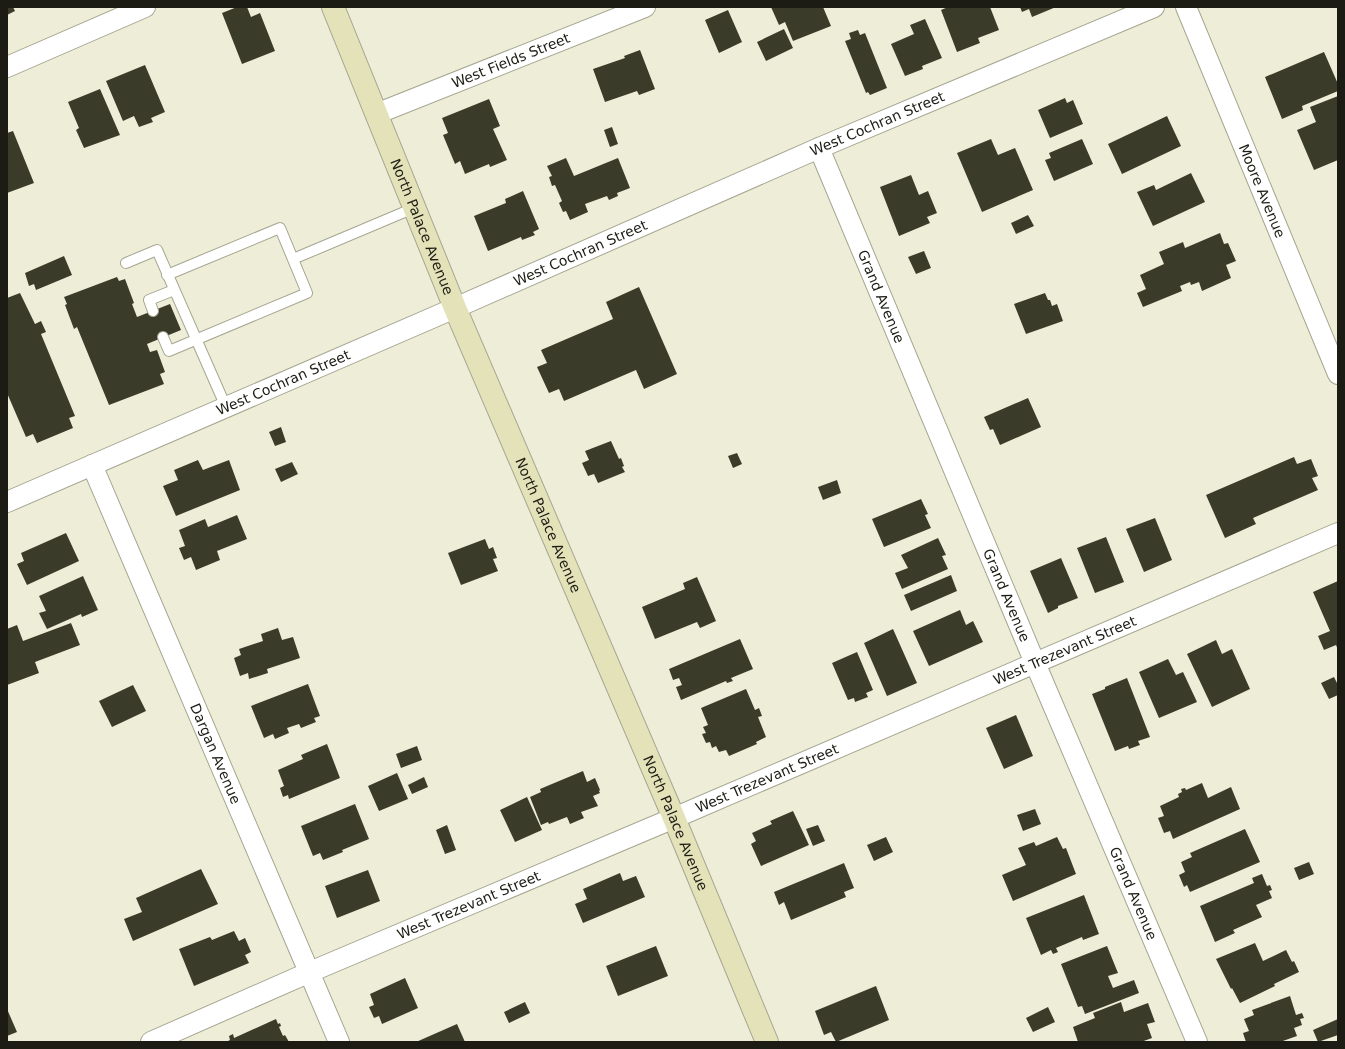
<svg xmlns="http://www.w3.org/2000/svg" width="1345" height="1049" font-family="'DejaVu Sans',sans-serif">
	<rect width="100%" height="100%" fill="#eeeed8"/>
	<path fill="#3b3b2a" d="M 7,7 L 13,7 L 15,11 L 7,15 Z
		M 237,7 L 247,7 L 251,17 L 260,13 L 275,51 L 242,64 L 222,13 Z
		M 771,7 L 823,7 L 831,26 L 793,41 L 785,22 L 779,25 Z
		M 948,7 L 990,7 L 999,30 L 978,38 L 980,43 L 957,52 L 941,10 Z
		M 1020,7 L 1056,7 L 1032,17 L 1029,9 L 1022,12 Z
		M 728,10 L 742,42 L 719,53 L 705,20 Z
		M 925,19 L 942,58 L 922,66 L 923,69 L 905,76 L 891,44 L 914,34 L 910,25 Z
		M 784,29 L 793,48 L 766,61 L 757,42 Z
		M 858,30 L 860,35 L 865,33 L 887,88 L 870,95 L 868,92 L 866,93 L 845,41 L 851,39 L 849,33 Z
		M 640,50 L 655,89 L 639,95 L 637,91 L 605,102 L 593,69 L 625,58 L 624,56 Z
		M 1324,52 L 1338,84 L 1338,91 L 1302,106 L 1303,110 L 1282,119 L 1265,77 Z
		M 145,65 L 165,112 L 151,118 L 153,122 L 139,127 L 134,116 L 123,121 L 106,81 Z
		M 100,89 L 120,135 L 84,148 L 76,130 L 79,128 L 68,102 Z
		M 1338,96 L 1338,160 L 1314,170 L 1297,130 L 1316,122 L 1310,107 Z
		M 1065,98 L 1067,103 L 1073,100 L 1083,124 L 1050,138 L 1038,110 Z
		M 489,99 L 500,126 L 493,129 L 507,160 L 490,167 L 489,164 L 465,174 L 460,161 L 455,164 L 443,135 L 448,133 L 442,118 Z
		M 1167,116 L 1181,146 L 1122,174 L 1108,144 Z
		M 612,127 L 618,144 L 610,147 L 604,130 Z
		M 13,131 L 34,183 L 7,193 L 7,133 Z
		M 991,139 L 998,155 L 1015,148 L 1033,190 L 982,212 L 957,153 Z
		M 1082,139 L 1093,164 L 1054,181 L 1045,160 L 1051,158 L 1049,153 Z
		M 566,158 L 574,176 L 618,158 L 630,188 L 617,193 L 618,196 L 609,200 L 607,196 L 585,204 L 588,212 L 570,220 L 566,211 L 563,212 L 559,203 L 562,201 L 555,185 L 552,186 L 549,177 L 552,176 L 547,166 Z
		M 1191,173 L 1205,202 L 1153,226 L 1137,192 L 1154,185 L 1156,190 Z
		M 911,175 L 919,195 L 928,191 L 937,213 L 927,217 L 930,223 L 899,236 L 880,187 Z
		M 523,191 L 539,229 L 533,232 L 535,235 L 522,240 L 521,237 L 488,251 L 474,216 L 506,203 L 505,199 Z
		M 1028,215 L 1034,226 L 1016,234 L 1011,223 Z
		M 1220,233 L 1224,244 L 1228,243 L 1236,261 L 1226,265 L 1231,278 L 1202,291 L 1199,282 L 1191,285 L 1190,282 L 1180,286 L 1182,291 L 1143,307 L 1137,293 L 1146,289 L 1140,275 L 1164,264 L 1159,252 L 1183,242 L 1185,248 Z
		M 924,251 L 931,268 L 916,274 L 908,257 Z
		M 64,256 L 72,275 L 36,290 L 34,284 L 29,286 L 25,273 Z
		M 117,277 L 119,281 L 125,279 L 134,303 L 132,304 L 137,317 L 170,304 L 181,330 L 147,344 L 150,352 L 157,350 L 165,372 L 160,374 L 164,384 L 109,405 L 77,327 L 74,329 L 65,305 L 67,304 L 64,297 Z
		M 639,287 L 677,374 L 644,389 L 636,370 L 564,401 L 559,389 L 549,393 L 537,367 L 547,363 L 541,350 L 613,319 L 606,302 Z
		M 20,293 L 35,324 L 41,321 L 46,332 L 41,334 L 75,416 L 69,418 L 73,428 L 37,443 L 33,434 L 26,437 L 7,393 L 7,298 Z
		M 1045,293 L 1048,300 L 1050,300 L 1052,306 L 1057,304 L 1063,321 L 1026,334 L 1014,304 Z
		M 1028,398 L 1041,427 L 1000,445 L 993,429 L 990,430 L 984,417 Z
		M 281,427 L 286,442 L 275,446 L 269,432 Z
		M 611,441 L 619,459 L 621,458 L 624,466 L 622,467 L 625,472 L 598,483 L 594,474 L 588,476 L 582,463 L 589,460 L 585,451 Z
		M 737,453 L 742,464 L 733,468 L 728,456 Z
		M 1294,457 L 1297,464 L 1311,459 L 1318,476 L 1312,478 L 1318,490 L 1253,518 L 1256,524 L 1225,538 L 1206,495 Z
		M 198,460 L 203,470 L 229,460 L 240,490 L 176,516 L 163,486 L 178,480 L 174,470 Z
		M 292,462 L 298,474 L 281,482 L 275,469 Z
		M 837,480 L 841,493 L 823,500 L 818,487 Z
		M 921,499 L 928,514 L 925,515 L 931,528 L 884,547 L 872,519 Z
		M 237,515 L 247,539 L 217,551 L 220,560 L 196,570 L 191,557 L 184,560 L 179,548 L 185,546 L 179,530 L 205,519 L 208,527 Z
		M 1155,518 L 1172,560 L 1144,572 L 1126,529 Z
		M 66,533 L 79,561 L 27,585 L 17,564 L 24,561 L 21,553 Z
		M 1106,537 L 1124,582 L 1095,593 L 1077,548 Z
		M 938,538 L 946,555 L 942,556 L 948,569 L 902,589 L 895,573 L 908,568 L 901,555 Z
		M 485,539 L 489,549 L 493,547 L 497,558 L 493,559 L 498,571 L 461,585 L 448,553 Z
		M 1061,558 L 1078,598 L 1058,606 L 1058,608 L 1048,613 L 1030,571 Z
		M 951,575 L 957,591 L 911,611 L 904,595 Z
		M 83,576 L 98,610 L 82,617 L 81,614 L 47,629 L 39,613 L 46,611 L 39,596 Z
		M 697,577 L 716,621 L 700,628 L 697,622 L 655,639 L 642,607 L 685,589 L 683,583 Z
		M 1338,581 L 1338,650 L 1336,645 L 1324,650 L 1318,636 L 1330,631 L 1313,592 Z
		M 960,610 L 966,625 L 973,621 L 983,642 L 929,666 L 913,631 Z
		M 71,623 L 80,645 L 35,662 L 39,673 L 7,685 L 7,629 L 17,625 L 23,641 Z
		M 278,628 L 282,640 L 293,637 L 300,658 L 267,669 L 268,673 L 249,679 L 248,673 L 240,676 L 234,658 L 241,655 L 239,649 L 263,641 L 261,634 Z
		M 893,629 L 917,683 L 887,696 L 864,643 Z
		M 740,639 L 753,669 L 731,678 L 733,681 L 727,683 L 726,681 L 681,700 L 676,687 L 682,685 L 679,678 L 673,680 L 669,669 Z
		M 1216,640 L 1222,654 L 1232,649 L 1250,689 L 1212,707 L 1187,654 Z
		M 857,652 L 873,690 L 866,693 L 868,697 L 855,702 L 854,698 L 848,700 L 832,663 Z
		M 1168,659 L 1176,675 L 1183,672 L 1197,702 L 1159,718 L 1139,672 Z
		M 1334,677 L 1338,685 L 1338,695 L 1329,699 L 1321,683 Z
		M 1127,678 L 1150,737 L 1138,741 L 1140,745 L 1129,749 L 1128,746 L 1115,751 L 1092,694 L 1105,689 L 1105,687 Z
		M 308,684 L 320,716 L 314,718 L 316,722 L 301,728 L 299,724 L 287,728 L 289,733 L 275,739 L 273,734 L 264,738 L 251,706 Z
		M 133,685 L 146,711 L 112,727 L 99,701 Z
		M 746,689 L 755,710 L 759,708 L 762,716 L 758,717 L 766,737 L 756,742 L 757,744 L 729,756 L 726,750 L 719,752 L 716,746 L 712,748 L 710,742 L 706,743 L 702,734 L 706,733 L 703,727 L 708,725 L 701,708 Z
		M 1016,715 L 1033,756 L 1004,769 L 986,728 Z
		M 327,744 L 340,778 L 289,799 L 288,795 L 283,797 L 280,788 L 284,786 L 278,770 L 303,759 L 301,755 Z
		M 417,746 L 422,760 L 401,768 L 396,754 Z
		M 583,771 L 587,782 L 595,778 L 600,790 L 599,791 L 600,793 L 593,796 L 598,806 L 581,812 L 584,818 L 570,824 L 567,817 L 549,824 L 548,822 L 541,825 L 530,797 L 541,792 L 540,789 Z
		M 397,773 L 408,799 L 379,811 L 368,786 Z
		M 424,777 L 428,787 L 412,794 L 408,785 Z
		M 1202,783 L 1208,798 L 1231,787 L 1240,809 L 1173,839 L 1170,831 L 1164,833 L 1158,818 L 1164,816 L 1160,806 L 1179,797 L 1178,794 L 1182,792 L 1181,789 L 1185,788 L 1186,790 Z
		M 527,797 L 542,830 L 515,842 L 500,810 Z
		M 355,804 L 369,839 L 342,850 L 343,852 L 323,860 L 320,853 L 313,856 L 301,826 Z
		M 1035,809 L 1041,824 L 1023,831 L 1017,815 Z
		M 793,811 L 809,845 L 761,866 L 751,844 L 756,841 L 752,833 L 772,824 L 770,821 Z
		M 447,825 L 456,850 L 445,854 L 436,830 Z
		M 818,825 L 825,841 L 813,846 L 806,829 Z
		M 1245,829 L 1260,862 L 1190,892 L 1187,885 L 1184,887 L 1179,875 L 1185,872 L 1181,862 L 1192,857 L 1190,853 Z
		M 886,837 L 893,852 L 874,861 L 867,845 Z
		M 1057,837 L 1063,849 L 1066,848 L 1076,874 L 1013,901 L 1002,875 L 1026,865 L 1018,848 L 1034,842 L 1036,846 Z
		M 1309,862 L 1314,874 L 1299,880 L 1294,868 Z
		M 844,863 L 854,888 L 844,892 L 846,897 L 791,920 L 784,902 L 779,905 L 774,892 Z
		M 201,869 L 218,904 L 133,941 L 124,919 L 142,912 L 136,898 Z
		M 368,870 L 380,901 L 337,918 L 325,886 Z
		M 620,873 L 623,881 L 636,876 L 645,897 L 583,923 L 575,904 L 587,899 L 583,889 Z
		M 1262,874 L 1267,886 L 1270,885 L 1272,890 L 1269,891 L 1272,898 L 1256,905 L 1262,917 L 1233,930 L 1235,933 L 1215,942 L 1200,906 L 1254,883 L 1252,878 Z
		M 1084,895 L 1099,934 L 1083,940 L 1082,937 L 1056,948 L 1058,952 L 1053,954 L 1051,950 L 1041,955 L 1026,918 Z
		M 234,931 L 239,941 L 245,938 L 251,952 L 245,955 L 249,963 L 194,986 L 179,949 L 210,937 L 212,940 Z
		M 1255,943 L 1263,961 L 1286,950 L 1292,962 L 1294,961 L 1299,972 L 1274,984 L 1275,986 L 1240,1003 L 1232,988 L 1231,989 L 1216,959 Z
		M 656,946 L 668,976 L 618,996 L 606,966 Z
		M 1107,946 L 1118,973 L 1108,976 L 1113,988 L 1134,980 L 1139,993 L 1085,1014 L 1082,1006 L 1078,1007 L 1061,964 Z
		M 405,978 L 418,1008 L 382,1024 L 379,1016 L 374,1018 L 369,1007 L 374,1005 L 370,994 Z
		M 876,986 L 889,1020 L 836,1042 L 831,1032 L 824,1035 L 815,1011 Z
		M 1290,996 L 1296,1015 L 1302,1013 L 1304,1018 L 1300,1019 L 1302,1025 L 1294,1028 L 1297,1036 L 1280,1042 L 1246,1042 L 1243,1033 L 1249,1031 L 1244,1019 L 1254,1015 L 1252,1010 Z
		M 525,1002 L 530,1013 L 509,1023 L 504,1012 Z
		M 1121,1002 L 1124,1012 L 1148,1003 L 1155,1022 L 1147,1024 L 1152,1038 L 1141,1042 L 1078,1042 L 1073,1027 L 1095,1018 L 1093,1013 Z
		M 1048,1007 L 1055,1022 L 1033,1032 L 1026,1018 Z
		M 7,1009 L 17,1032 L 7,1036 Z
		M 276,1019 L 278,1024 L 280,1023 L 281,1026 L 279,1027 L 283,1036 L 285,1035 L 289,1042 L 226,1042 L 230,1040 L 229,1036 L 233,1034 L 234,1038 Z
		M 1338,1019 L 1338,1035 L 1318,1042 L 1313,1030 Z
		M 457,1024 L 465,1042 L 416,1042 Z"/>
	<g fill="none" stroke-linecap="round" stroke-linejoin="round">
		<g stroke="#a5a591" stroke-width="12">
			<path id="lane" d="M 293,259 L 414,208
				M 126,263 L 157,250 L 226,407
				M 153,311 L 149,300 L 174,290
				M 163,337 L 169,351 L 307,293 L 280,228 L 167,275"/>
		</g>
		<g stroke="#a5a591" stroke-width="22">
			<g id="street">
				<path id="s1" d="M 1186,7 L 1338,374"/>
				<path d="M 7,67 L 145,7"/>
				<path id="s2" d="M 376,114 L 645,7"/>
				<path id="s3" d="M 819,148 L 1035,663 L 1197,1042"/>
				<path id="s4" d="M 92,465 L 339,1042"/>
				<path id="s5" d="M 7,502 L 455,308 L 819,148 L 1154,7"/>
				<path id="s6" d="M 151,1042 L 310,972 L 674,818 L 1338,533"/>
			</g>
		</g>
		<g stroke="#a5a591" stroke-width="24">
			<g id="secondary">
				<path id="s7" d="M 333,7 L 455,308 L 674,818 L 767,1042"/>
			</g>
		</g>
		<use href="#lane" stroke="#fff" stroke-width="10"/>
		<use href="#street" stroke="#fff" stroke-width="20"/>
		<use href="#secondary" stroke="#e4e2b9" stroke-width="22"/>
	</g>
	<g text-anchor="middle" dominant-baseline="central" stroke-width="4" stroke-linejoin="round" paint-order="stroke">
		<g font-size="14" fill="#1c1c14" stroke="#fff">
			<text stroke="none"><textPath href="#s2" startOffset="145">West Fields Street</textPath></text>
			<text stroke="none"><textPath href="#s5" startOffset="949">West Cochran Street</textPath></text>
			<text stroke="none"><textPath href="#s1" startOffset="199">Moore Avenue</textPath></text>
			<text stroke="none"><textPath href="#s7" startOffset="237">North Palace Avenue</textPath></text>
			<text stroke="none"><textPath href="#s5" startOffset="625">West Cochran Street</textPath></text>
			<text stroke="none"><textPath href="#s3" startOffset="161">Grand Avenue</textPath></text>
			<text stroke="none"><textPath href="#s5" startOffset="301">West Cochran Street</textPath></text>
			<text stroke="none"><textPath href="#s7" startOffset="561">North Palace Avenue</textPath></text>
			<text stroke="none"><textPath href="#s3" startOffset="485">Grand Avenue</textPath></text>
			<text stroke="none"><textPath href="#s6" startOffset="994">West Trezevant Street</textPath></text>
			<text stroke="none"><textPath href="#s4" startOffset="314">Dargan Avenue</textPath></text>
			<text stroke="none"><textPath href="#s6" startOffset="670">West Trezevant Street</textPath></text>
			<text stroke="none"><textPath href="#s7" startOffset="885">North Palace Avenue</textPath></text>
			<text stroke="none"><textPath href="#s3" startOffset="809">Grand Avenue</textPath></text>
			<text stroke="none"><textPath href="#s6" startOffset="346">West Trezevant Street</textPath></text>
		</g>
	</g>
	<rect width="1345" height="1049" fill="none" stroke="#1c1c14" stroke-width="16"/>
</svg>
